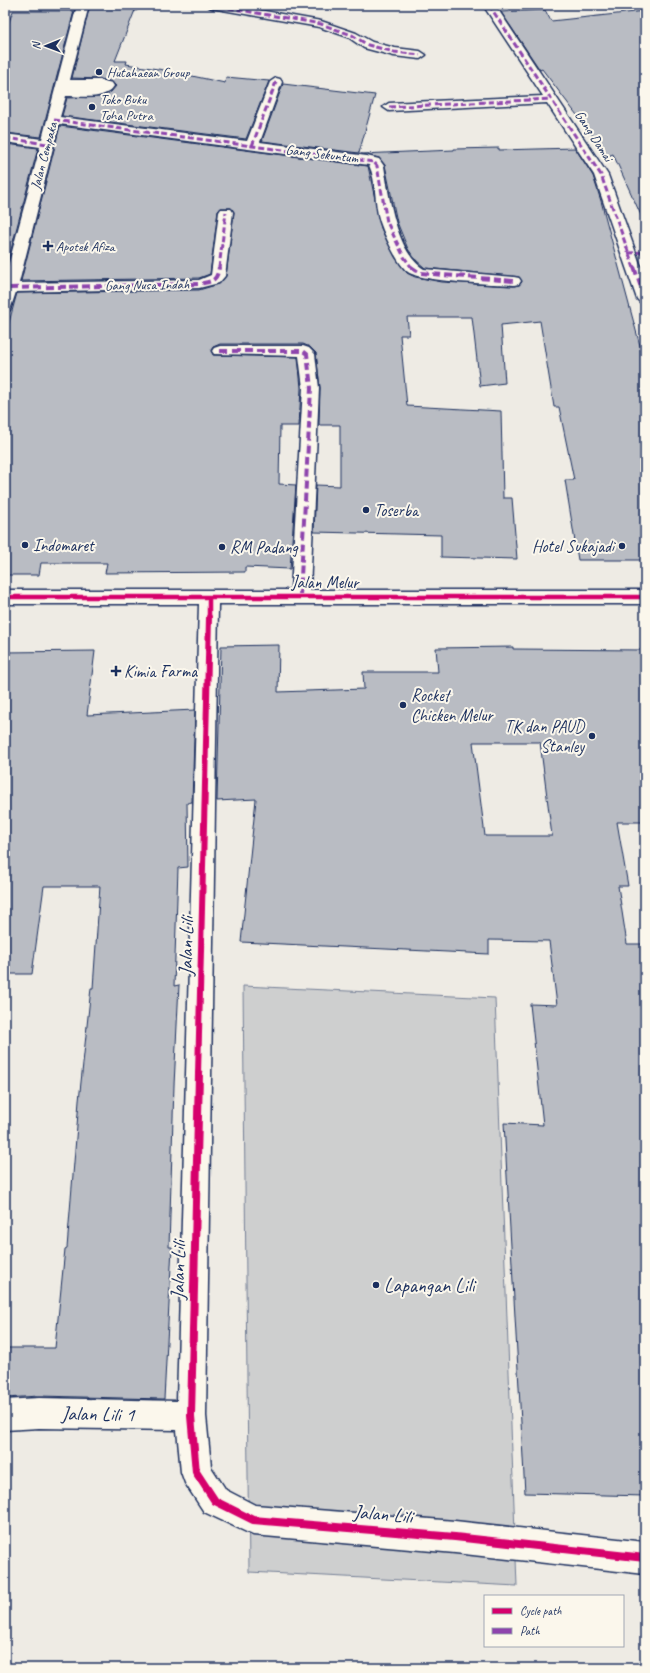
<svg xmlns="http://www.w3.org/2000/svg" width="650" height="1673" font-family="Caveat,sans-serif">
	<rect width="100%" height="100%" fill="#eeebe4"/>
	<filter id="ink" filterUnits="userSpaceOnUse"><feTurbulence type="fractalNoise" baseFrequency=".025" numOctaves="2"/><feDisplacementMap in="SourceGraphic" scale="8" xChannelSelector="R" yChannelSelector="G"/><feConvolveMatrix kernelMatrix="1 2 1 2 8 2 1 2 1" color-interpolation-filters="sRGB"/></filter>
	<g filter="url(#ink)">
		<path fill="#cecfcf" stroke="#747f96" d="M 243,986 L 495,998 L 517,1586 L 249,1572 Z"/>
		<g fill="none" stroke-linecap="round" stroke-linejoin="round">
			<path fill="#6d7892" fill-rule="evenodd" d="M 139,5 L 146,5 L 125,19 L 121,19 L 121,17 Z"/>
		</g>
		<path fill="#b9bcc3" stroke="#1b2f5e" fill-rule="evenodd" d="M 90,5 L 137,5 L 115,61 L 127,61 L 126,64 L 164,70 L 225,83 L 226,77 L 269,81 L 246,139 L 62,116 L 67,98 L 99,97 L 111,92 L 116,86 L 112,82 L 100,79 L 72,78 Z
			M 545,10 L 551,21 L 645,11 L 645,224 L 613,154 L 608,156 L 542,69 L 540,70 L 501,12 Z
			M 13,11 L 74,11 L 41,137 L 5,133 L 5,33 Z
			M 283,84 L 375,95 L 359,153 L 262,141 Z
			M 60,126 L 368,166 L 381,228 L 395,257 L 407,273 L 415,277 L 442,282 L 514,286 L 519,285 L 522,282 L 519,277 L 425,268 L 416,260 L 408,249 L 397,222 L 385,165 L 379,158 L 361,154 L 454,150 L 454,149 L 499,148 L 499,150 L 575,148 L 593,176 L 601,201 L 645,364 L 645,560 L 578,560 L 565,480 L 574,480 L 559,407 L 554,407 L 540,321 L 501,325 L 505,383 L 480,386 L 472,317 L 407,317 L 409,335 L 400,335 L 407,406 L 501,411 L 503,498 L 512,498 L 517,559 L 441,557 L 441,535 L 314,532 L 316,485 L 340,486 L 340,425 L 319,425 L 320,388 L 316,353 L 310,347 L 303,344 L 220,344 L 213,347 L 211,350 L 213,355 L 298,357 L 301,388 L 299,426 L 280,426 L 279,484 L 296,485 L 290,569 L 245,567 L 245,572 L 105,573 L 107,563 L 41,563 L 39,575 L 5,575 L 5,337 L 17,293 L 199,290 L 219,284 L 226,276 L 234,212 L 231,208 L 221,208 L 218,211 L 210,274 L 199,278 L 21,281 Z
			M 5,144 L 38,148 L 5,272 Z
			M 279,645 L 278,692 L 364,689 L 363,672 L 438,672 L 436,648 L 513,647 L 513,649 L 645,650 L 645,822 L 617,822 L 628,886 L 618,886 L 627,944 L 645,944 L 645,1496 L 525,1493 L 504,1123 L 543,1125 L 530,1004 L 557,1005 L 549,941 L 489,940 L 489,954 L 241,942 L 256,799 L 217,801 L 221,646 ZM 473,742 L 540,742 L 552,836 L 485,836 Z
			M 95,651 L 87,715 L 195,710 L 192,802 L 187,803 L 188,867 L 178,868 L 174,986 L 179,985 L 174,1085 L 169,1247 L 172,1247 L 164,1399 L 39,1396 L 5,1398 L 5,1348 L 55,1348 L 65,1249 L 67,1248 L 79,1101 L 91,988 L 93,988 L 100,886 L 44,886 L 32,974 L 5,974 L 5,652 Z"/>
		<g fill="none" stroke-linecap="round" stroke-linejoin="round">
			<g stroke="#1b2f5e" stroke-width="3">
				<path id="minor" d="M 77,5 L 89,5 L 70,80 L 100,80 L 112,83 L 114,86 C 105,101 81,96 66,96 L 60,117 L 247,141 L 270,82 L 276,78 L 280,79 L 282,82 L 260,142 L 367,156 L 379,159 L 384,166 C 389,196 396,252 424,269 L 514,277 L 519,278 L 521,281 L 519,284 L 514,285 C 493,284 422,282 408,272 C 398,265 384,234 380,222 C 374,204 377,182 369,165 L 59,124 L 19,283 L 199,280 L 211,275 L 219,212 L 221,209 L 231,209 L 233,212 L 225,276 L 219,283 L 199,288 L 16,292 L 10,310 L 5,312 L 5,278 L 40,147 L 5,142 L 5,134 L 42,139 Z
					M 205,5 L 231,5 L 321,21 L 356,33 L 372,42 L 395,48 L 420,51 L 426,55 L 420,59 L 394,56 L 364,48 L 348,37 L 319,27 L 211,8 Z
					M 483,5 L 495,5 L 608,175 L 645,278 L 645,304 L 640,302 L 637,299 L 594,175 L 547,103 L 389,111 L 383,107 L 389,103 L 543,96 Z
					M 220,346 L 303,346 L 309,348 L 315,354 L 319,388 L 310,590 L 645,590 L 645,604 L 218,604 L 206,1416 L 211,1467 L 226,1490 L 255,1505 L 455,1521 L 645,1542 L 645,1574 L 455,1553 L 253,1535 L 204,1512 L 185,1483 L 181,1472 L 177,1430 L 39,1428 L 5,1430 L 5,1400 L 39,1398 L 177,1401 L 199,604 L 5,604 L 5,590 L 291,590 L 303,388 L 299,356 L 214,354 L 212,351 L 214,348 Z"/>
			</g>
			<use href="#minor" fill="#fbf7ec" fill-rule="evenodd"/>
			<path stroke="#8e44ad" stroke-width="3" stroke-dasharray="6 3" stroke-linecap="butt" d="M 211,5 L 321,24 L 352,35 L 368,45 L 394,52 L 420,55
				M 489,5 L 601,175 L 634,268
				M 389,107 L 551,99
				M 54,120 L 374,162 L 377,166 L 387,222 L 404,257 L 412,268
				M 5,138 L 47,144
				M 252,146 L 276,82
				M 628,253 L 645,252
				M 219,268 L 226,212"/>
			<path stroke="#8e44ad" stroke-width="4" stroke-dasharray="8 4" stroke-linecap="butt" d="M 411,267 L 420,273 L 514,281
				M 634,267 L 645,299
				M 10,288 L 199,284 C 212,281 217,282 219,267
				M 220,351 L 303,351 L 307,354 L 311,388 L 300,596"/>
			<g stroke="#fbf7ec" stroke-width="6">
				<path id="cycleway-far2" d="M 5,597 L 645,597
					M 209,618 L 209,597"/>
			</g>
			<g stroke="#fbf7ec" stroke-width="8">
				<path id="cycleway-far1" d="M 198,1075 L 209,617"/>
			</g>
			<g stroke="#fbf7ec" stroke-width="10">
				<path id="cycleway" d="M 199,1074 L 191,1416 L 196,1472 L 215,1501 L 253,1520 L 455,1537 L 645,1558"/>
			</g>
			<use href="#cycleway-far2" stroke="#d6006c" stroke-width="4.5"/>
			<use href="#cycleway-far1" stroke="#d6006c" stroke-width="6"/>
			<use href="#cycleway" stroke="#d6006c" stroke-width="8"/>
		</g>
	</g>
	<g fill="#1b2f5e" stroke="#fbf7ec" stroke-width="1.5">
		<circle cx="99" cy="72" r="4"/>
		<circle cx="92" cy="107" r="4"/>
		<path d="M46 240h4v4h4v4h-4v4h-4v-4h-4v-4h4z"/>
		<circle cx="366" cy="510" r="4"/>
		<circle cx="25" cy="545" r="4"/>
		<circle cx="622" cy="546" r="4"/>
		<circle cx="222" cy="547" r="4"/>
		<path d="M114 665h4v4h4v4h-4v4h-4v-4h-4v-4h4z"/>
		<circle cx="403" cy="705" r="4"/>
		<circle cx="592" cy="736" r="4"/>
		<circle cx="376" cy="1285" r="4"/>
	</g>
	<g text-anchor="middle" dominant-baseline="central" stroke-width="4" stroke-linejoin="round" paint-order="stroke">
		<g font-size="14" fill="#1b2f5e" stroke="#fbf7ec" text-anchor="start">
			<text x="107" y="72">Hutahaean Group</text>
			<text x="100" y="99">Toko Buku<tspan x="100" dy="16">Toha Putra</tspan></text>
			<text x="56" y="246">Apotek Afiza</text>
		</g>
		<g font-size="14" fill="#1b2f5e" stroke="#fbf7ec">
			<text transform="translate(594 136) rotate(57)">Gang Damai</text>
			<text transform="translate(322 154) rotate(7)">Gang Sekuntum</text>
			<text transform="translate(44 156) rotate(-75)">Jalan Cempaka</text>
			<text transform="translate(147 285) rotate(-1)">Gang Nusa Indah</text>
		</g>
		<g font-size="17" fill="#1b2f5e" stroke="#fbf7ec" text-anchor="start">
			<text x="374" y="510">Toserba</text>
			<text x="33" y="545">Indomaret</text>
			<text x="614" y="546" text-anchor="end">Hotel Sukajadi</text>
			<text x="230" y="547">RM Padang</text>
			<text x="124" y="671">Kimia Farma</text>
			<text x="411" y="695">Rocket<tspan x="411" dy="20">Chicken Melur</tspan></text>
			<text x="584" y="726" text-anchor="end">TK dan PAUD<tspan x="584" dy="20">Stanley</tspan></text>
		</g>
		<g font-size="17" fill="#1b2f5e" stroke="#fbf7ec">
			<text x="325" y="582">Jalan Melur</text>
		</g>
		<g font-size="20" fill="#1b2f5e" stroke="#fbf7ec">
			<text transform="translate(186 946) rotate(-89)">Jalan Lili</text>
			<text transform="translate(178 1270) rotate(-89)">Jalan Lili</text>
			<text transform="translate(98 1414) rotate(1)">Jalan Lili 1</text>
			<text transform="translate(383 1514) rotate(5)">Jalan Lili</text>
		</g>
		<g font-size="20" fill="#1b2f5e" stroke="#fbf7ec" text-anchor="start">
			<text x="384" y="1285">Lapangan Lili</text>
		</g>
	</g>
	<rect width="650" height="1673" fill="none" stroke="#fbf7ec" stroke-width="20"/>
	<rect x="10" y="10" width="630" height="1653" fill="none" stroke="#1b2f5e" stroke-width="1.5" filter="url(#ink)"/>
	<rect x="484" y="1595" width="140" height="52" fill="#fbf7ec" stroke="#a1a7b3"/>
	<rect x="492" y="1608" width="20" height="6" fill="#d6006c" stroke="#a1a7b3"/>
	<text x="520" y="1615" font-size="12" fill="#1b2f5e">Cycle path</text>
	<rect x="492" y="1628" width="20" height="6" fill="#8e44ad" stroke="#a1a7b3"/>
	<text x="520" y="1635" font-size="12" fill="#1b2f5e">Path</text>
	<g transform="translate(46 46) rotate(269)" stroke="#fbf7ec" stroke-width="3" paint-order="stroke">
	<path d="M0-3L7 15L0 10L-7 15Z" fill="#1b2f5e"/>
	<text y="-6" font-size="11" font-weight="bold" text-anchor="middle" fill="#1b2f5e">N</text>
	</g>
</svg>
